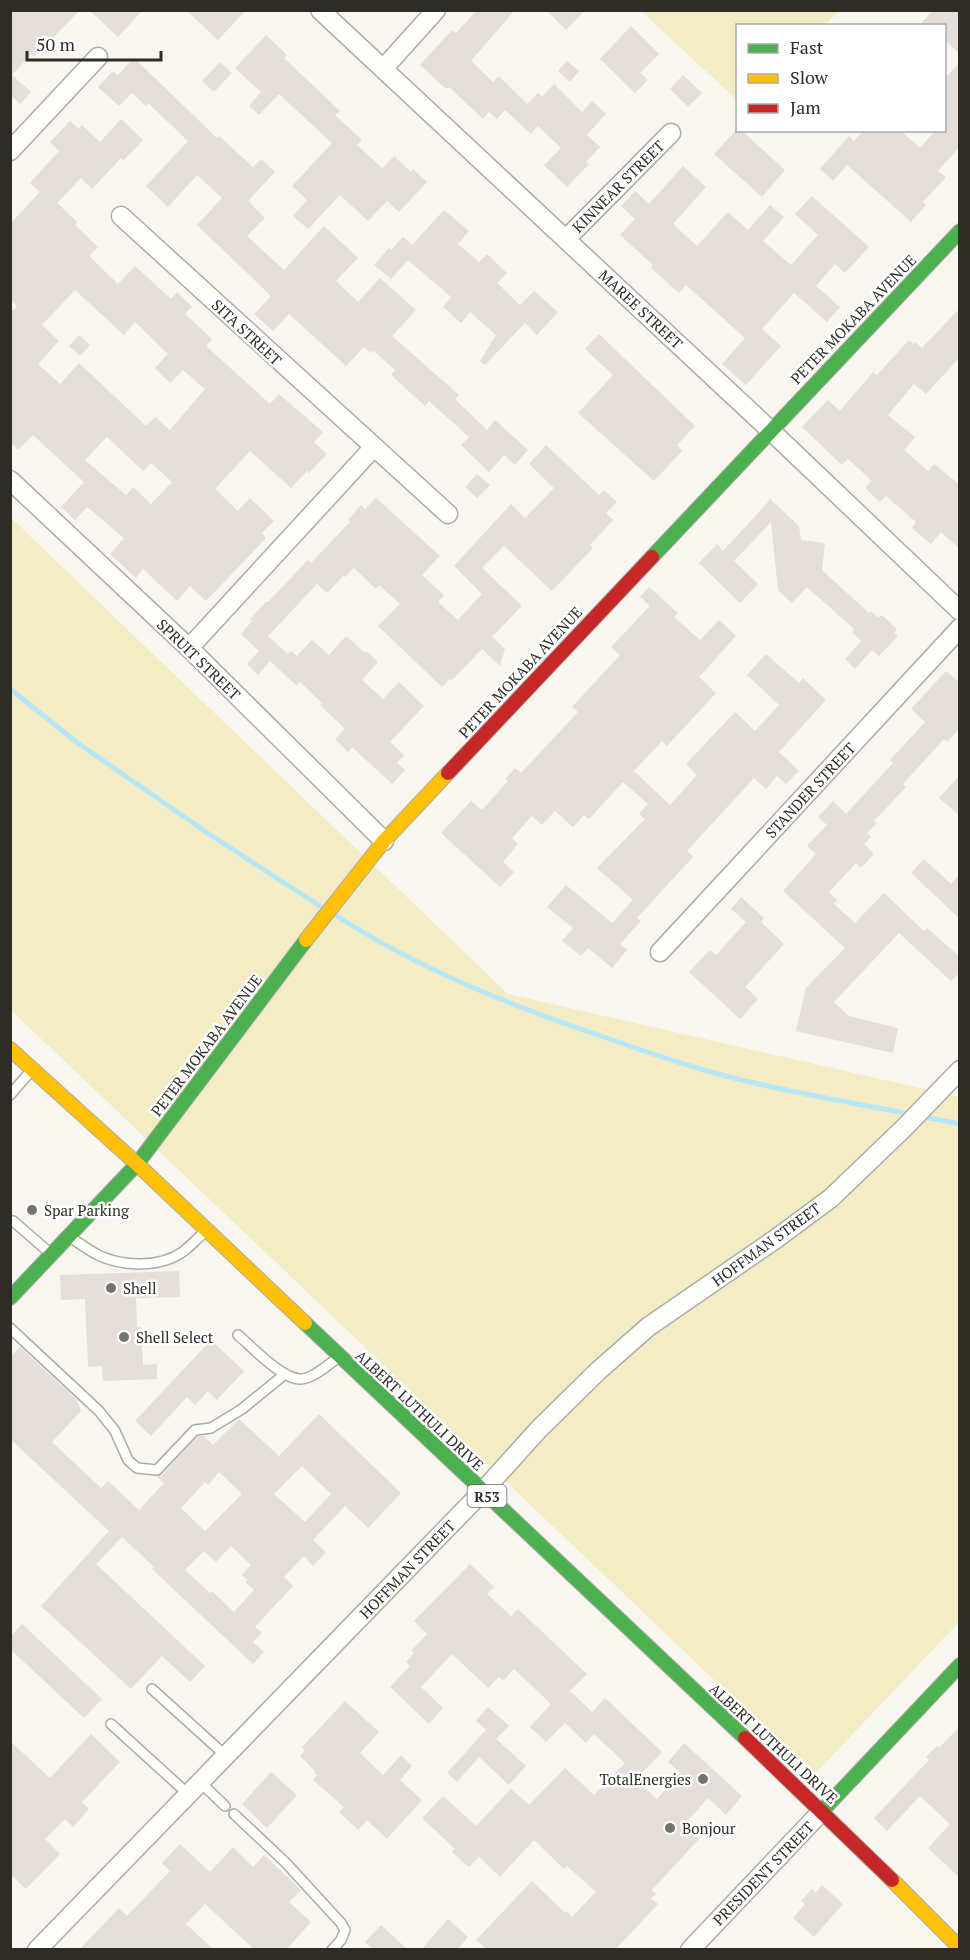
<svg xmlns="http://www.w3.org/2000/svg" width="970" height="1960" font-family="'PT Serif',serif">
	<rect width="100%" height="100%" fill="#f8f6ee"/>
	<path fill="#f4ecc4" d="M 641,11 L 839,11 L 825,25 L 738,26 L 737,100 Z
		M 10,517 L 508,994 L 959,1097 L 959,1622 L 814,1775 L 11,1010 Z"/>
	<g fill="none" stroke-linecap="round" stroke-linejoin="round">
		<path stroke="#b7e7f4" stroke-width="5" d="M 10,689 L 75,741 L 206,832 L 323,908
			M 334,914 C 415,967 506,1004 598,1035 C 652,1054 707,1073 763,1085 C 812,1096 862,1105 911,1114
			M 920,1116 L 960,1124"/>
	</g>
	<path fill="#e6ded8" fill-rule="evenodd" d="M 10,10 L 80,10 L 34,57 L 31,54 L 12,75 L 31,92 L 20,104 L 10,95 Z
		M 89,10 L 143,10 L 118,37 Z
		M 186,10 L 246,10 L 218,40 Z
		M 477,10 L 515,10 L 471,61 L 493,82 L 499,76 L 527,104 L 538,93 L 542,97 L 554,84 L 582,112 L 592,101 L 606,114 L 587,135 L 600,147 L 586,162 L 589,164 L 567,187 L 544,165 L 561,148 L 538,126 L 531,134 L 505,110 L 497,119 L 489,112 L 483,119 L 449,87 L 446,89 L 420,65 L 452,30 L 456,33 Z
		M 546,10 L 585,10 L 566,30 Z
		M 933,10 L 960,10 L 960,54 L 945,40 L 945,26 L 919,26 Z
		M 631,26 L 659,54 L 640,73 L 648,80 L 635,93 L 600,59 Z
		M 266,35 L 287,55 L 284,58 L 340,111 L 335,115 L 362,140 L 357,145 L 382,168 L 394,156 L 411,172 L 413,169 L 427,182 L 399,212 L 387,201 L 368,221 L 340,195 L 308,229 L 293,216 L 307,200 L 292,186 L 332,143 L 279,94 L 259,115 L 249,106 L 261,92 L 235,68 Z
		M 134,58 L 217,138 L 219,136 L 253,167 L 261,159 L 275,172 L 248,201 L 265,218 L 247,236 L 284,270 L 324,226 L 358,258 L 336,281 L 358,302 L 380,278 L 416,310 L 392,336 L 459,395 L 455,399 L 487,430 L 495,420 L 528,450 L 515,465 L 504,455 L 489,472 L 461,445 L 469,437 L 429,401 L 425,406 L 391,375 L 395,370 L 374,351 L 371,353 L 364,347 L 346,366 L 289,314 L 273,331 L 254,314 L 271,296 L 197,225 L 222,198 L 197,175 L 168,207 L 146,186 L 188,141 L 148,103 L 146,106 L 132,93 L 119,106 L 98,87 L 113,71 L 118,75 Z
		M 567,61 L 579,71 L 570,82 L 558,71 Z
		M 220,62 L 232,73 L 214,92 L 202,81 Z
		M 960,62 L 960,146 L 938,171 L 946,177 L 923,202 L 926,205 L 911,222 L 847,165 L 833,181 L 820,169 L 849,136 L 854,141 L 864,130 L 900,130 L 920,148 L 936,130 L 945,130 L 945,78 Z
		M 683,75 L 702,93 L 688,107 L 670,89 Z
		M 121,119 L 143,140 L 123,161 L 121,158 L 92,189 L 81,178 L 57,203 L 77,222 L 75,225 L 98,247 L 89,256 L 118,284 L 135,266 L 171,299 L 177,292 L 192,307 L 185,314 L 212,339 L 206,346 L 270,404 L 279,394 L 323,432 L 314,442 L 327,454 L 309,473 L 307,471 L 291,488 L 250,451 L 215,489 L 238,511 L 250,498 L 274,521 L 262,533 L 266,538 L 206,601 L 190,586 L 177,601 L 143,569 L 136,578 L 110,554 L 124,538 L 87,507 L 75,520 L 61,507 L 84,482 L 33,435 L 18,450 L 10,442 L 10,313 L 17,306 L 10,299 L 10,224 L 40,192 L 30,183 L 59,151 L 50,142 L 70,121 L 79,129 L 82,125 L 100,142 ZM 75,290 L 124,335 L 135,322 L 168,354 L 155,368 L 170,383 L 183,370 L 205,389 L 170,430 L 155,417 L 146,426 L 79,363 L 60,384 L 38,364 L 59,341 L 42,325 ZM 107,437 L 143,471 L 151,463 L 172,482 L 151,504 L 133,487 L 126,495 L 85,460 Z
		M 738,128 L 738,130 L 741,130 L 785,170 L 762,197 L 714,154 Z
		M 683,166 L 706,187 L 673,224 L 697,246 L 728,212 L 748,230 L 770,205 L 784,217 L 763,241 L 791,265 L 818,235 L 795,214 L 812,196 L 869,247 L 845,273 L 835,264 L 816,286 L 840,307 L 827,322 L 794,293 L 762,329 L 781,346 L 746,385 L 722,364 L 745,338 L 686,285 L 679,293 L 651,268 L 653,265 L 620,235 L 635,219 L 621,206 L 635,191 L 649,204 Z
		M 444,210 L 469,231 L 458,244 L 479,262 L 487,254 L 507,273 L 497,283 L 520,305 L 534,291 L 558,312 L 537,335 L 525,323 L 485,365 L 480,361 L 496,335 L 470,312 L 461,323 L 443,307 L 451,297 L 408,260 L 391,279 L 374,265 L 389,248 L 391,250 L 403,237 L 412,245 Z
		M 960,308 L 960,357 L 926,394 L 914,384 L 888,415 L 915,437 L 904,450 L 928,471 L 934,464 L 960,485 L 960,549 L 941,532 L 931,544 L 912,528 L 916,522 L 886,496 L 880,502 L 865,488 L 872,481 L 848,459 L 842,465 L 802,427 L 828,400 L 840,411 L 873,372 L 877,375 L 909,340 L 913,344 L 915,342 L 922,348 Z
		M 599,334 L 695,426 L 677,445 L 682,451 L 654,481 L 578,413 L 613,375 L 585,349 Z
		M 79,335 L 90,345 L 80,356 L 69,346 Z
		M 546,445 L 599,495 L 604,490 L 617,502 L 606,513 L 613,520 L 590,545 L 593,548 L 552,591 L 504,546 L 482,568 L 522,606 L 492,637 L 505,649 L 500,666 L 482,649 L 452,680 L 450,679 L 442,687 L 378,626 L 400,604 L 379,585 L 376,589 L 354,568 L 345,577 L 343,576 L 327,593 L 317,584 L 268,636 L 288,654 L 291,651 L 297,656 L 312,640 L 329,655 L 346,636 L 365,653 L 366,651 L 378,662 L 362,680 L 383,699 L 399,682 L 424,706 L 390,742 L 404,755 L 397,763 L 405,770 L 392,784 L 352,747 L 348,752 L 335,739 L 345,729 L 320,705 L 322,703 L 300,682 L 297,686 L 270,661 L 258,675 L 247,664 L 259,651 L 241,634 L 252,621 L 250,619 L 267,601 L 268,602 L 308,560 L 311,563 L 350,522 L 348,520 L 361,505 L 365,509 L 376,498 L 440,556 L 422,575 L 444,595 L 438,602 L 458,620 L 482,594 L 454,566 L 511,504 L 525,518 L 554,488 L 529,464 Z
		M 477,474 L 490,485 L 477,498 L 465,487 Z
		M 769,498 L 799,526 L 801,540 L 825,543 L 822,570 L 869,613 L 871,611 L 878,618 L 882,615 L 897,629 L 894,633 L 898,636 L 879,656 L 872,650 L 855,669 L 845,659 L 861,641 L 852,632 L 854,629 L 807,587 L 792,603 L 778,590 L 771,522 L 734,561 L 758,584 L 740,603 L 699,563 L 717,544 L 723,551 L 769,501 Z
		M 649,587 L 678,613 L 674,617 L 700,640 L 719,620 L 736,636 L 699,677 L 716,693 L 667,746 L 662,741 L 634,771 L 670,805 L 697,775 L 686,764 L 735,712 L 755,731 L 779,705 L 747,675 L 766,654 L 799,683 L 803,678 L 826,700 L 779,752 L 799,771 L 786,784 L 777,776 L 766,789 L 754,778 L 687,851 L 693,857 L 637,918 L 641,921 L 620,944 L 627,950 L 612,968 L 588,948 L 581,956 L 562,941 L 573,928 L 547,907 L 566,885 L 612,923 L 633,900 L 597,868 L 645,819 L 639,814 L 648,804 L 623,782 L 589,819 L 584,815 L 573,827 L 555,811 L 542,825 L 532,816 L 512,838 L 518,844 L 503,862 L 514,872 L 500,887 L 441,833 L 471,801 L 482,810 L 508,781 L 505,779 L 515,768 L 521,773 L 578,712 L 572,707 L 620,655 L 611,647 L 650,606 L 640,597 Z
		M 946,671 L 960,683 L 960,728 L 947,742 L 944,739 L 903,784 L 906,787 L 874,821 L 877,823 L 867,833 L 871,837 L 864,844 L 874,854 L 861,868 L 856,863 L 829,892 L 837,900 L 834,904 L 855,923 L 884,893 L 924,931 L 927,928 L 960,957 L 960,972 L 951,981 L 899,933 L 834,1002 L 849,1016 L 898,1028 L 893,1053 L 796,1031 L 806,988 L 845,948 L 783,891 L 816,854 L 807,846 L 827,825 L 818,817 L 833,801 L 846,814 L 893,763 L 890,760 L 925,722 L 911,709 Z
		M 960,775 L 960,816 L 939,798 Z
		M 924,859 L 951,884 L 960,874 L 960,919 L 911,873 Z
		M 741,897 L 764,918 L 761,922 L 784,944 L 745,987 L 758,999 L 740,1019 L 689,972 L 710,950 L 716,955 L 746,922 L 731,909 Z
		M 179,1271 L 180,1297 L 136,1298 L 137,1327 L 141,1327 L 143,1365 L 157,1364 L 157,1379 L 103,1381 L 102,1366 L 88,1367 L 85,1299 L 61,1300 L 60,1275 Z
		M 211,1340 L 244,1371 L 217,1400 L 208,1391 L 195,1405 L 187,1397 L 151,1436 L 135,1421 Z
		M 20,1347 L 77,1400 L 81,1411 L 52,1442 L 101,1488 L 108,1481 L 139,1510 L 164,1483 L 157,1477 L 162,1475 L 198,1436 L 204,1436 L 213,1445 L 239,1419 L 279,1456 L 319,1414 L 401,1493 L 368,1528 L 345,1506 L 313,1540 L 326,1552 L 313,1566 L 304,1556 L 284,1577 L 293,1586 L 255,1627 L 262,1633 L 253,1642 L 264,1652 L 253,1664 L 152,1569 L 154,1567 L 122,1537 L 96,1564 L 205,1666 L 190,1682 L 162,1656 L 131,1689 L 41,1606 L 109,1531 L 10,1439 L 10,1357 ZM 302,1466 L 331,1494 L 305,1522 L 274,1494 ZM 219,1472 L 242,1494 L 205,1531 L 181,1508 L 205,1482 L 208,1485 ZM 231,1546 L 251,1565 L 242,1575 L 248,1580 L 245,1582 L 254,1590 L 234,1612 L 212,1591 L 210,1593 L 185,1570 L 204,1551 L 216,1562 Z
		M 470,1564 L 494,1587 L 487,1594 L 511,1616 L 518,1609 L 587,1674 L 570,1691 L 592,1712 L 605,1698 L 662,1752 L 635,1780 L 657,1799 L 681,1773 L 668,1762 L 684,1743 L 742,1796 L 726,1815 L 708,1798 L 684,1825 L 699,1839 L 652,1890 L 656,1894 L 651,1898 L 658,1904 L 615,1950 L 488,1950 L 476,1940 L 532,1881 L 565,1913 L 567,1911 L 572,1917 L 596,1892 L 567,1866 L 564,1869 L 534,1840 L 500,1877 L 479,1857 L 469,1867 L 452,1852 L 455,1849 L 422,1818 L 443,1796 L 476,1826 L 511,1789 L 529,1805 L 565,1768 L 594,1795 L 625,1763 L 594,1734 L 586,1743 L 565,1723 L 546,1742 L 530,1727 L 551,1704 L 514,1669 L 503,1681 L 499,1677 L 488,1688 L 452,1654 L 421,1687 L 443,1708 L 429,1724 L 390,1687 L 410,1666 L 406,1662 L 414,1653 L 412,1650 L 427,1634 L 414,1621 Z
		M 22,1624 L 102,1699 L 84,1718 L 10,1649 L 10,1637 Z
		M 345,1701 L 379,1732 L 360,1753 L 383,1775 L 401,1755 L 412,1766 L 400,1780 L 422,1800 L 387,1839 L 367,1820 L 358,1830 L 339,1812 L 344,1807 L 313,1780 L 317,1775 L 314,1772 L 315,1771 L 300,1756 L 305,1750 L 302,1747 Z
		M 488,1707 L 509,1726 L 496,1739 L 526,1766 L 509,1785 L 479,1757 L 457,1782 L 447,1773 L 486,1730 L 476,1721 Z
		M 960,1726 L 960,1878 L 928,1848 L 950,1824 L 920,1796 L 887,1831 L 874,1818 L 929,1760 L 926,1757 L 937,1746 L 939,1748 Z
		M 91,1734 L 120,1762 L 82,1802 L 89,1809 L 73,1827 L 65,1819 L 45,1839 L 60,1854 L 26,1889 L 10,1874 L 10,1741 L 50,1778 Z
		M 271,1772 L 297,1795 L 267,1828 L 242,1804 Z
		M 180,1844 L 210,1872 L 233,1847 L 253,1867 L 264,1855 L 301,1890 L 289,1902 L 311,1922 L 286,1950 L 255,1950 L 205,1904 L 186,1924 L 214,1950 L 79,1950 L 119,1908 L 127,1916 L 170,1871 L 162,1863 Z
		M 822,1885 L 843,1904 L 814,1937 L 793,1918 L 805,1904 L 801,1901 L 812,1889 L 816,1893 Z
		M 448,1919 L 468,1937 L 457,1950 L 421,1950 Z
		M 381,1925 L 408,1950 L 374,1950 L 365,1942 Z"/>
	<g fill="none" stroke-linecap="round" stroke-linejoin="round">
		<g stroke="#adaca5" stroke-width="12">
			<path id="lane" d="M 10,1095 L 30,1072
				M 13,1221 L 50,1253
				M 70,1237 C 79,1243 88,1250 98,1255 C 123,1267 161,1268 184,1251 C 191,1245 198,1238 205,1232
				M 10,1328 L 99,1411 L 115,1431 L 128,1460 L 137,1468 L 157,1470 L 195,1430 L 211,1428 L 242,1409 L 285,1374
				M 238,1335 C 252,1347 282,1379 300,1379 C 313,1379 327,1365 338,1358
				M 152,1689 L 226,1756
				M 111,1724 L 188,1794
				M 200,1782 L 225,1806
				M 234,1814 L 285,1862 L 341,1923 L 345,1930 L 341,1940 L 332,1950"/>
		</g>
		<g stroke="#adaca5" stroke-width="21">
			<path id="street" d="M 320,10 L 770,430 L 960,611
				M 383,69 L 436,10
				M 10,151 L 98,57
				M 121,216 L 448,514
				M 566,239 L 671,133
				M 10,480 L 189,648 L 384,841
				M 189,648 L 373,448
				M 660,952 L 960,628
				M 37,1950 L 482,1492 L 539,1429 L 598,1371 L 648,1327 L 777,1238 L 831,1198 L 904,1128 L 960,1070
				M 690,1950 L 822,1811"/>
		</g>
		<g stroke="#adaca5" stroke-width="16">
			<path id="fast" d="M 652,557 L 960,231
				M 10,1298 L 137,1164 L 306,940
				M 305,1323 L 745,1738
				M 822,1811 L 960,1665"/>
		</g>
		<g stroke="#adaca5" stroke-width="16">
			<path id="slow" d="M 306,940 L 384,841 L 448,773
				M 10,1049 L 137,1164 L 305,1323
				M 892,1880 L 960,1948"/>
		</g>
		<g stroke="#adaca5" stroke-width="16">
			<path id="jam" d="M 448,773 L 652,557
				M 745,1738 L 892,1880"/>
		</g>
		<use href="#lane" stroke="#fefefc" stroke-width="9"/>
		<use href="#street" stroke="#fefefc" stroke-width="18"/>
		<use href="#fast" stroke="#4caf50" stroke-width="14"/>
		<use href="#slow" stroke="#ffc107" stroke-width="14"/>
		<use href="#jam" stroke="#c62828" stroke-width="14"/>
	</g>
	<g fill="#74736c" stroke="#fff" stroke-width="2">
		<circle cx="32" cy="1210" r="6"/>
		<circle cx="111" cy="1288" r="6"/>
		<circle cx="124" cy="1337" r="6"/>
		<circle cx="703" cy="1779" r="6"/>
		<circle cx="670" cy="1828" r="6"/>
	</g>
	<g text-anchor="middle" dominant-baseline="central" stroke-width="5" stroke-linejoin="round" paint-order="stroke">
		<rect fill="#fff" stroke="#6c6b67" stroke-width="1.5" x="467.5" y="1485" width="39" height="22" rx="4.5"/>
		<g font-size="14" font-weight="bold" fill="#2d2c26">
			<text x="487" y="1496">R53</text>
		</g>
		<g font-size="15" fill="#2d2c26" stroke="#fff">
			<text transform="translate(618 186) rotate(-45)">KINNEAR STREET</text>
			<text transform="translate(641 309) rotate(43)">MAREE STREET</text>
			<text transform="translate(853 319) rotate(-46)">PETER MOKABA AVENUE</text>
			<text transform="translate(247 332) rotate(43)">SITA STREET</text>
			<text transform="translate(199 659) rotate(44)">SPRUIT STREET</text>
			<text transform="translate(520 672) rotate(-47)">PETER MOKABA AVENUE</text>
			<text transform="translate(810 790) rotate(-47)">STANDER STREET</text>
			<text transform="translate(206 1045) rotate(-53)">PETER MOKABA AVENUE</text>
			<text transform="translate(766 1244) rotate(-36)">HOFFMAN STREET</text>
			<text transform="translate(420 1410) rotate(43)">ALBERT LUTHULI DRIVE</text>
			<text transform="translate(407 1569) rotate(-46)">HOFFMAN STREET</text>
			<text transform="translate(774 1743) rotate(43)">ALBERT LUTHULI DRIVE</text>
			<text transform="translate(763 1873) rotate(-46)">PRESIDENT STREET</text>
		</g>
		<g font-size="15" fill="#2d2c26" stroke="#fff" text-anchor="start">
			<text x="44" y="1210">Spar Parking</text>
			<text x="123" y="1288">Shell</text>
			<text x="136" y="1337">Shell Select</text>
			<text x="691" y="1779" text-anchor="end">TotalEnergies</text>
			<text x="682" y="1828">Bonjour</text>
		</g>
	</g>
	<rect width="970" height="1960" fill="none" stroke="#2d2c26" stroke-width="24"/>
	<rect x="736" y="24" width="210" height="108" fill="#ffffff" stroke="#ababa8" stroke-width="1.5"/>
	<rect x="748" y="44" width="30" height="9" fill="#4caf50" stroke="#ababa8" stroke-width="1.5"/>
	<text x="790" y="54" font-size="18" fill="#2d2c26">Fast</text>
	<rect x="748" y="74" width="30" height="9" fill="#ffc107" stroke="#ababa8" stroke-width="1.5"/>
	<text x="790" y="84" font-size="18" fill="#2d2c26">Slow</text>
	<rect x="748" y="104" width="30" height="9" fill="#c62828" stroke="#ababa8" stroke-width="1.5"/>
	<text x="790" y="114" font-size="18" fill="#2d2c26">Jam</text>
	<path d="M27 51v9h134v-9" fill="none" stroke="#2d2c26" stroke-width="3"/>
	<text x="36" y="51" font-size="18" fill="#2d2c26" stroke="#ffffff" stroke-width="4.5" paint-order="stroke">50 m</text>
</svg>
